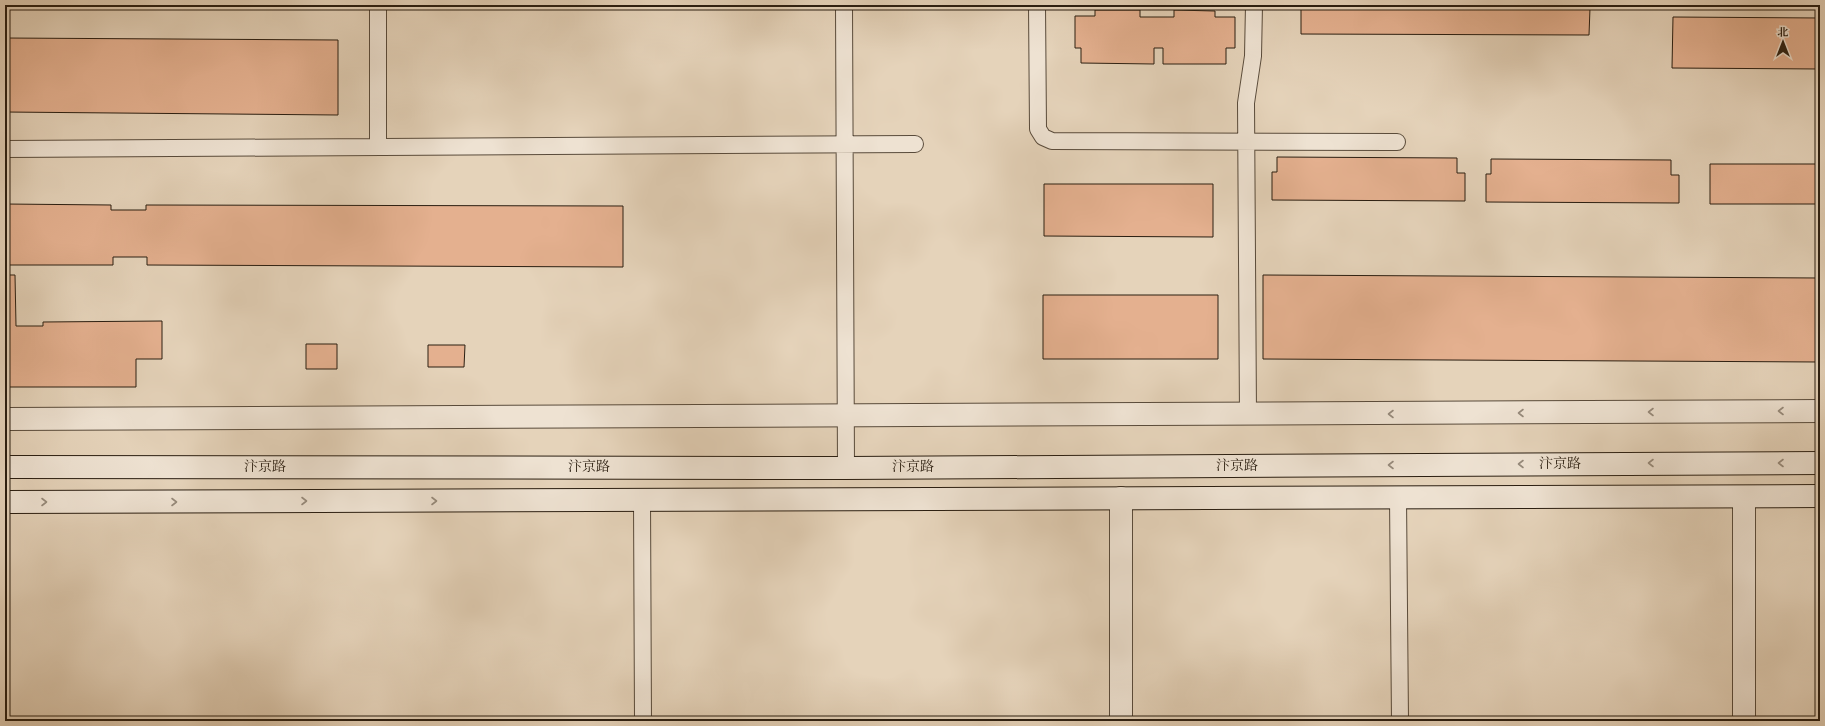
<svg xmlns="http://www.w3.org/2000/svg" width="1825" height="726" font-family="'Libre Bodoni','Noto Serif SC',serif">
	<rect width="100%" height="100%" fill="#e5d3ba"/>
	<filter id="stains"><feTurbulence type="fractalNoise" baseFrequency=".005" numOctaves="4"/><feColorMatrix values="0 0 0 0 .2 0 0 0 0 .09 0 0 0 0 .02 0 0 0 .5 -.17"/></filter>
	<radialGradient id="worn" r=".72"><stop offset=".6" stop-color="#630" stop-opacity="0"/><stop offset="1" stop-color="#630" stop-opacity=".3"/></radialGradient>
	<path fill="#e4b08f" stroke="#2a1e11" d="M 1308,5 L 1586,5 L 1586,8 L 1590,8 L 1589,35 L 1301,34 L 1301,6 L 1308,7 Z
		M 1095,10 L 1140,10 L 1140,17 L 1174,17 L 1174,10 L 1215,11 L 1215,17 L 1235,17 L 1235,48 L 1226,48 L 1226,64 L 1163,64 L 1163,48 L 1154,48 L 1154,64 L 1081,63 L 1081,48 L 1075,48 L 1075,16 L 1095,16 Z
		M 1673,17 L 1820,18 L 1820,69 L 1672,68 Z
		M 5,38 L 338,40 L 338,115 L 5,112 Z
		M 1277,157 L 1457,158 L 1457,173 L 1465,173 L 1465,201 L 1272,200 L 1272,172 L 1277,172 Z
		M 1491,159 L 1671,160 L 1671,175 L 1679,175 L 1679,203 L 1486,202 L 1486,174 L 1491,174 Z
		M 1710,164 L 1820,164 L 1820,204 L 1710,204 Z
		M 1044,184 L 1213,184 L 1213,237 L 1044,236 Z
		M 5,204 L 111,205 L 111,210 L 146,210 L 146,205 L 623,206 L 623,267 L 147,265 L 147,257 L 113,257 L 113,265 L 5,265 Z
		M 5,275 L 15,275 L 16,326 L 43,326 L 43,322 L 162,321 L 162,359 L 136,359 L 136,387 L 5,387 Z
		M 1263,275 L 1820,278 L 1820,362 L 1263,359 Z
		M 1043,295 L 1218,295 L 1218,359 L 1043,359 Z
		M 306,344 L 337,344 L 337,369 L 306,369 Z
		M 428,345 L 465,345 L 464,367 L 428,367 Z"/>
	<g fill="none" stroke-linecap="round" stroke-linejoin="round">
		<g stroke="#594b3b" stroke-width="18">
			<path id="lane" d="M 844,5 L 846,468
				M 1037,5 L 1038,129 L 1043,137 L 1052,141 L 1397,142
				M 378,147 L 378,5
				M 5,149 L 915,144
				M 1248,415 L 1246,103 L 1253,56 L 1254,5
				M 1398,498 L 1400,721
				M 642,501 L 643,721"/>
		</g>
		<g stroke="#594b3b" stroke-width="24">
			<path id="street" d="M 5,419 L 1820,411
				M 1121,498 L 1121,721
				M 1744,721 L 1744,497"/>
		</g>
		<g stroke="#2a1e11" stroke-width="24">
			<path id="secondary" d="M 5,467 L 846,468 L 1820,463
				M 5,502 L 1820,496"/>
		</g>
		<use href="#lane" stroke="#eee2d2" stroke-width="16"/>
		<use href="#street" stroke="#eee2d2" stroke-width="22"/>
		<use href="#secondary" stroke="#eee2d2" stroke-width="22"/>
	</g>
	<defs><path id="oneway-chevron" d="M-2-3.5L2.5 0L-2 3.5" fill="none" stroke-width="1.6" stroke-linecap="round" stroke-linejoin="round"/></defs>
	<g stroke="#968a7b">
		<use href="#oneway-chevron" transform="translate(1781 411) rotate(180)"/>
		<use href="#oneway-chevron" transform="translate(1651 412) rotate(180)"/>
		<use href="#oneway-chevron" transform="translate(1521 413) rotate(180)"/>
		<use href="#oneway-chevron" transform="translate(1391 414) rotate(180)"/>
		<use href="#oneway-chevron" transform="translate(1651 463) rotate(180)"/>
		<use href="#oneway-chevron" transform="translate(1781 463) rotate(180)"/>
		<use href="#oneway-chevron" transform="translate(1521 464) rotate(180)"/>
		<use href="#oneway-chevron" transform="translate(1391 465) rotate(180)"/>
		<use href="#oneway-chevron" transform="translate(304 501)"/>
		<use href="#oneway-chevron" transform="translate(434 501)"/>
		<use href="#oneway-chevron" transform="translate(44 502)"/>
		<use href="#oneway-chevron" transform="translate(174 502)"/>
	</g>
	<g text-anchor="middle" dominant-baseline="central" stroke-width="4" stroke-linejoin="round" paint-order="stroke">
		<g font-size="14" fill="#2a1e11" stroke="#eee2d2">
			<text x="1560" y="464">汴京路</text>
			<text x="1237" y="466">汴京路</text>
			<text x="265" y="467">汴京路</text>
			<text x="589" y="467">汴京路</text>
			<text x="913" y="467">汴京路</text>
		</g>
	</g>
	<rect width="1825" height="726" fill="none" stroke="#e5d3ba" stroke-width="20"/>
	<rect x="6" y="6" width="1813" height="714" fill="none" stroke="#2a1e11" stroke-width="2"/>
	<rect x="10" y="10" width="1805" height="706" fill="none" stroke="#2a1e11"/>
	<g transform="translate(1783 42)" stroke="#eee2d2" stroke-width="3" paint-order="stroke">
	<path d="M0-3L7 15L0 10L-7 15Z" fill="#2a1e11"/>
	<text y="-6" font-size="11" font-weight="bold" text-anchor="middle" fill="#2a1e11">北</text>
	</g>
	<rect width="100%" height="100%" filter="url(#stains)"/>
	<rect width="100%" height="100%" fill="url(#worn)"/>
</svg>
